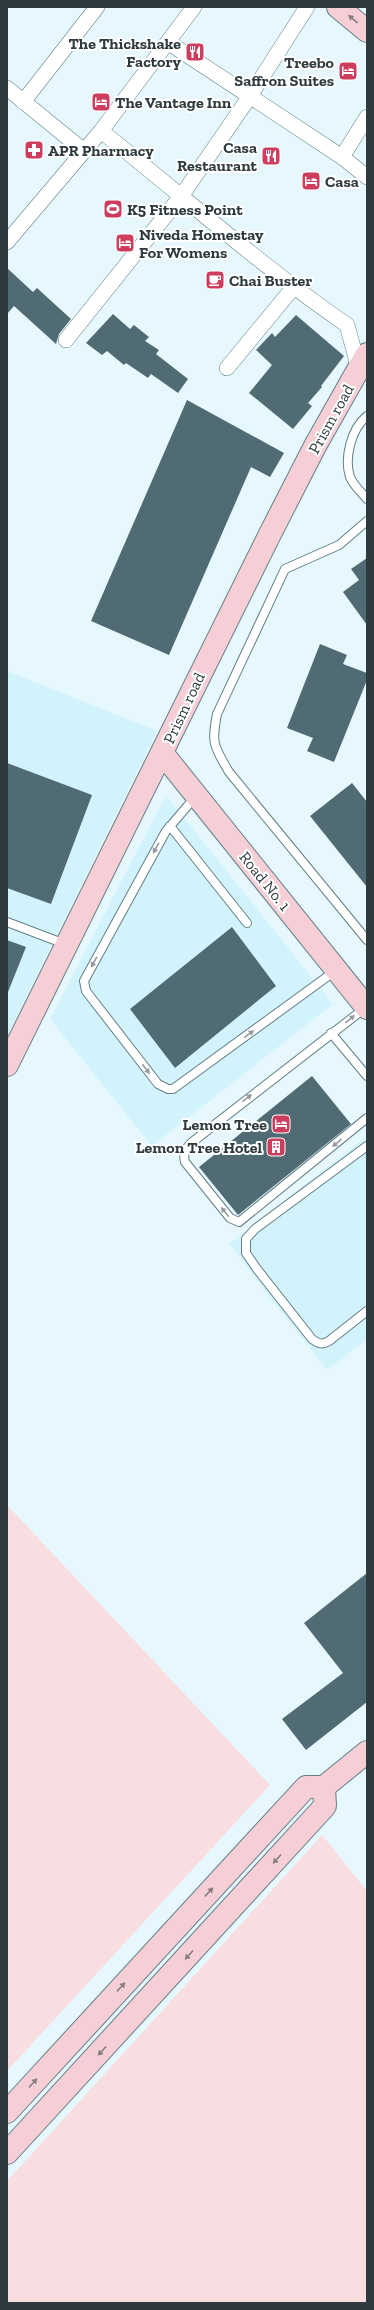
<svg xmlns="http://www.w3.org/2000/svg" width="374" height="2310" font-family="'Zilla Slab',serif">
	<rect width="100%" height="100%" fill="#e6f8fe"/>
	<path fill="#d3f3fc" d="M 7,671 L 157,731 L 7,1036 Z
		M 166,795 L 333,1004 L 152,1146 L 50,1019 Z
		M 367,1136 L 367,1339 L 327,1370 L 229,1244 Z"/>
	<path fill="#f9dee1" d="M 7,1505 L 270,1785 L 7,2071 Z
		M 322,1835 L 367,1891 L 367,2303 L 7,2303 L 7,2181 Z"/>
	<path fill="#506b73" d="M 7,268 L 33,292 L 37,288 L 71,319 L 59,334 L 56,344 L 14,306 L 7,314 Z
		M 113,314 L 130,329 L 134,325 L 149,337 L 145,341 L 159,350 L 156,354 L 188,379 L 178,393 L 151,374 L 148,378 L 126,363 L 124,365 L 107,351 L 102,355 L 86,343 Z
		M 296,315 L 344,356 L 321,386 L 322,387 L 308,403 L 312,406 L 293,429 L 249,393 L 272,365 L 256,350 L 272,333 L 275,337 Z
		M 187,400 L 284,453 L 270,477 L 251,467 L 169,655 L 91,621 Z
		M 367,558 L 367,625 L 343,592 L 359,580 L 351,569 Z
		M 320,644 L 347,655 L 343,664 L 367,673 L 367,680 L 334,762 L 307,751 L 313,738 L 287,728 Z
		M 7,763 L 92,795 L 51,904 L 7,888 Z
		M 352,783 L 367,802 L 367,887 L 310,816 Z
		M 232,927 L 276,986 L 175,1068 L 130,1009 Z
		M 7,940 L 26,947 L 8,992 L 7,992 Z
		M 312,1076 L 351,1124 L 238,1215 L 199,1167 Z
		M 367,1573 L 367,1702 L 306,1750 L 282,1719 L 343,1673 L 304,1623 Z"/>
	<g fill="none" stroke-linecap="round" stroke-linejoin="round">
		<g stroke="#637e87" stroke-width="10">
			<path id="lane" d="M 367,416 C 351,429 344,458 350,477 C 353,485 362,493 367,499
				M 367,521 L 339,545 L 285,569 L 217,714 C 211,744 214,746 229,772 L 367,940
				M 196,796 L 166,831 L 84,981 L 86,991 L 158,1084 L 168,1089 L 173,1089 L 335,971
				M 170,826 L 247,923
				M 7,922 L 65,944
				M 365,1008 L 191,1143 C 185,1149 183,1154 185,1162 L 230,1218 L 239,1222 L 367,1118
				M 331,1033 L 367,1076
				M 367,1146 L 255,1229 L 246,1239 L 246,1253 L 257,1269 L 312,1339 C 319,1344 322,1345 329,1341 L 367,1311"/>
		</g>
		<g stroke="#637e87" stroke-width="16">
			<path id="street" d="M 169,43 L 342,157 L 367,177
				M 7,88 L 84,151 L 101,131 C 183,196 261,266 347,325 L 359,369
				M 23,102 L 97,7
				M 101,131 L 194,7
				M 342,157 L 367,117
				M 7,242 L 84,151
				M 66,340 L 182,195 L 250,96 L 307,7
				M 227,368 L 293,288"/>
		</g>
		<g stroke="#637e87" stroke-width="24">
			<path id="secondary" d="M 338,7 L 367,31
				M 163,754 L 367,1008
				M 7,1065 L 270,534 L 315,446 L 367,354
				M 7,2112 L 306,1787 L 324,1787 L 367,1752
				M 7,2153 L 325,1806 L 324,1787"/>
		</g>
		<use href="#lane" stroke="#fff" stroke-width="8"/>
		<use href="#street" stroke="#fff" stroke-width="15"/>
		<use href="#secondary" stroke="#f6cfd6" stroke-width="22"/>
	</g>
	<defs><path id="oneway-solid" d="M-6-.8H1V-3.2L6.5 0L1 3.2V.8H-6Z"/></defs>
	<g fill="#887d82">
		<use href="#oneway-solid" transform="translate(353 19) rotate(-140)"/>
		<use href="#oneway-solid" transform="translate(277 1859) rotate(132)"/>
		<use href="#oneway-solid" transform="translate(209 1892) rotate(-47)"/>
		<use href="#oneway-solid" transform="translate(189 1955) rotate(132)"/>
		<use href="#oneway-solid" transform="translate(121 1987) rotate(-47)"/>
		<use href="#oneway-solid" transform="translate(102 2051) rotate(132)"/>
		<use href="#oneway-solid" transform="translate(33 2083) rotate(-48)"/>
	</g>
	<g fill="#969c9e">
		<use href="#oneway-solid" transform="translate(156 848) rotate(119)"/>
		<use href="#oneway-solid" transform="translate(94 962) rotate(119)"/>
		<use href="#oneway-solid" transform="translate(350 1019) rotate(-39)"/>
		<use href="#oneway-solid" transform="translate(249 1034) rotate(-36)"/>
		<use href="#oneway-solid" transform="translate(146 1069) rotate(52)"/>
		<use href="#oneway-solid" transform="translate(247 1098) rotate(-38)"/>
		<use href="#oneway-solid" transform="translate(337 1143) rotate(141)"/>
		<use href="#oneway-solid" transform="translate(225 1212) rotate(-129)"/>
	</g>
	<defs>
		<g id="restaurant-square" transform="scale(1)"><rect x="-9" y="-9" width="18" height="18" rx="4" fill="#cd3e5e" stroke="#fff"/><path d="M-5-6h1v4h1v-4h1v4h1v-4h1v5L-1.5 .5V6h-2V.5L-5-1ZM5-6V6H3V1.5H1.5Q1.5-4 5-6Z" fill="#fff"/></g>
		<g id="hotel-square" transform="scale(1)"><rect x="-9" y="-9" width="18" height="18" rx="4" fill="#cd3e5e" stroke="#fff"/><path d="M-6-4.5h1.5V1H6V5H4.5V3h-9V5H-6ZM-4 0a1.8 1.8 0 1 1 3.6 0ZM.5 0V-2.5h3Q6-2.5 6 0Z" fill="#fff"/></g>
		<g id="pharmacy-square" transform="scale(1)"><rect x="-9" y="-9" width="18" height="18" rx="4" fill="#cd3e5e" stroke="#fff"/><path d="M-2-6h4v4h4v4h-4v4h-4v-4h-4v-4h4Z" fill="#fff"/></g>
		<g id="stadium-square" transform="scale(1)"><rect x="-9" y="-9" width="18" height="18" rx="4" fill="#cd3e5e" stroke="#fff"/><path d="M0-5a6.5 5 0 1 0 0 10a6.5 5 0 1 0 0-10ZM-3.5-1.8h7v3.6h-7Z" fill="#fff"/></g>
		<g id="cafe-square" transform="scale(1)"><rect x="-9" y="-9" width="18" height="18" rx="4" fill="#cd3e5e" stroke="#fff"/><path d="M-5.5-4.5H6V0H3Q3 3.5 0 3.5H-2.5Q-5.5 3.5-5.5 0ZM3-3.2v2h1.7v-2ZM-6 4.5H4V6H-6Z" fill="#fff"/></g>
		<g id="building-square" transform="scale(1)"><rect x="-9" y="-9" width="18" height="18" rx="4" fill="#cd3e5e" stroke="#fff"/><path d="M-4-6H4V6H1V3H-1V6H-4ZM-2.5-4.3h1.7v1.8h-1.7ZM.8-4.3h1.7v1.8H.8ZM-2.5-1h1.7V.8h-1.7ZM.8-1h1.7V.8H.8Z" fill="#fff"/></g>
	</defs>
	<g fill-rule="evenodd">
		<use href="#restaurant-square" x="195" y="52"/>
		<use href="#hotel-square" x="348" y="71"/>
		<use href="#hotel-square" x="101" y="102"/>
		<use href="#pharmacy-square" x="34" y="150"/>
		<use href="#restaurant-square" x="271" y="156"/>
		<use href="#hotel-square" x="311" y="181"/>
		<use href="#stadium-square" x="113" y="209"/>
		<use href="#hotel-square" x="125" y="243"/>
		<use href="#cafe-square" x="215" y="280"/>
		<use href="#hotel-square" x="281" y="1124"/>
		<use href="#building-square" x="276" y="1147"/>
	</g>
	<g text-anchor="middle" dominant-baseline="central" stroke-width="4" stroke-linejoin="round" paint-order="stroke">
		<g font-size="16" font-weight="bold" fill="#2e3a3e" stroke="#fff" text-anchor="start">
			<text x="181" y="43" text-anchor="end">The Thickshake<tspan x="181" dy="18">Factory</tspan></text>
			<text x="334" y="62" text-anchor="end">Treebo<tspan x="334" dy="18">Saffron Suites</tspan></text>
			<text x="115" y="102">The Vantage Inn</text>
			<text x="257" y="147" text-anchor="end">Casa<tspan x="257" dy="18">Restaurant</tspan></text>
			<text x="48" y="150">APR Pharmacy</text>
			<text x="325" y="181">Casa</text>
			<text x="127" y="209">K5 Fitness Point</text>
			<text x="139" y="234">Niveda Homestay<tspan x="139" dy="18">For Womens</tspan></text>
			<text x="229" y="280">Chai Buster</text>
			<text x="267" y="1124" text-anchor="end">Lemon Tree</text>
			<text x="262" y="1147" text-anchor="end">Lemon Tree Hotel</text>
		</g>
		<g font-size="16" fill="#2e3a3e" stroke="#fff">
			<text transform="translate(331 419) rotate(-61)">Prism road</text>
			<text transform="translate(184 708) rotate(-65)">Prism road</text>
			<text transform="translate(265 881) rotate(51)">Road No. 1</text>
		</g>
	</g>
	<rect width="374" height="2310" fill="none" stroke="#2e3a3e" stroke-width="16"/>
</svg>
